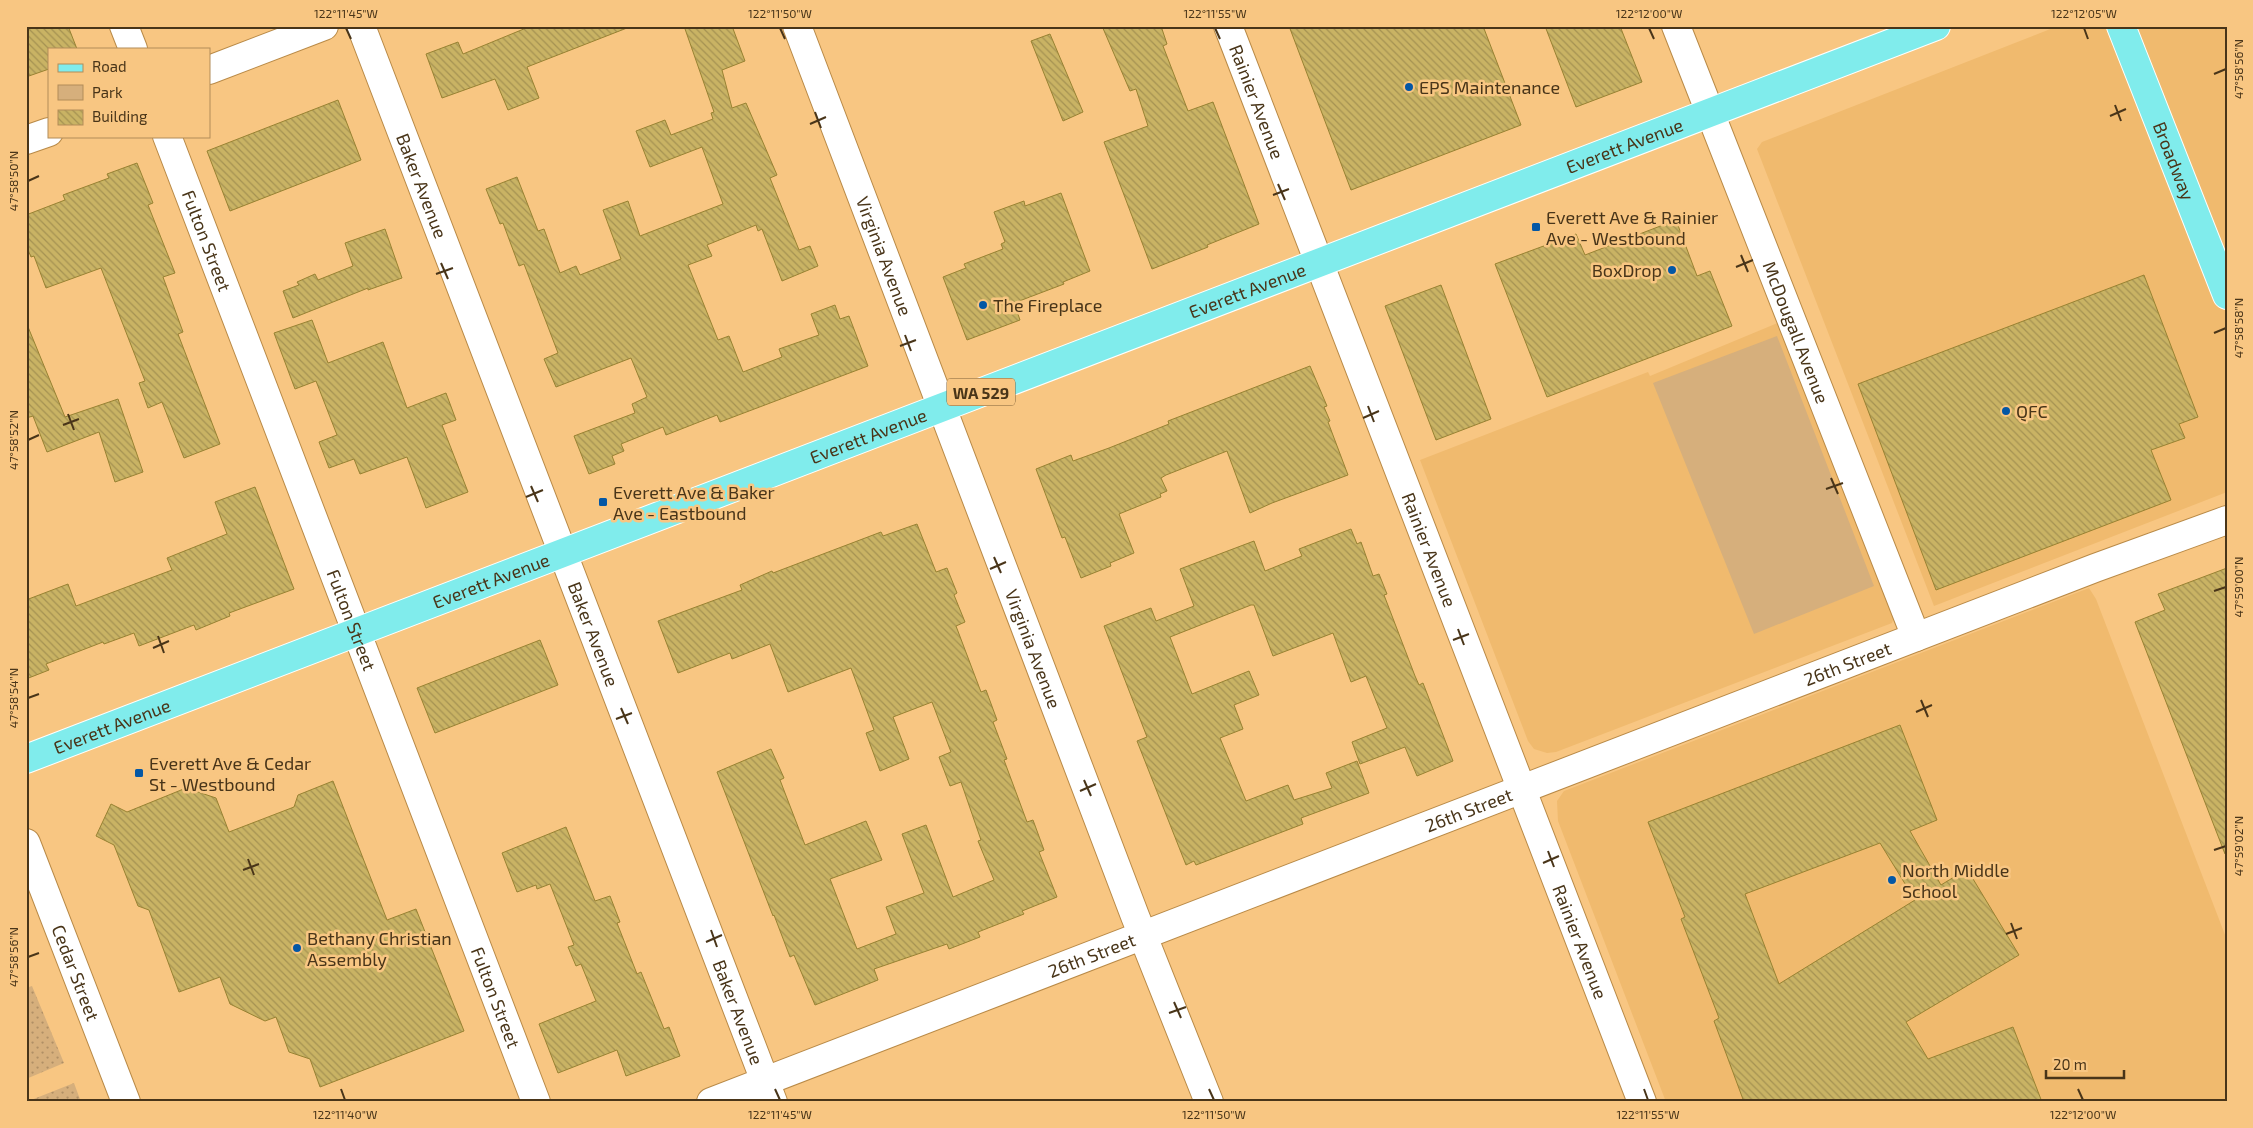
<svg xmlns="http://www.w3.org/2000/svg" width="2253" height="1128" font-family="'Exo 2',sans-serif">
	<defs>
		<pattern id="grass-dots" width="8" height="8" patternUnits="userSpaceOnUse" patternTransform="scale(1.25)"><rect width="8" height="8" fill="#d6af7c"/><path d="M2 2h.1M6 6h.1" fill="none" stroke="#b08f65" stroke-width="1.8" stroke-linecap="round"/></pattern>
		<pattern id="building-back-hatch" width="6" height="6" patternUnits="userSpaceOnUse" patternTransform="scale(1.25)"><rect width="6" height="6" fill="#c9b364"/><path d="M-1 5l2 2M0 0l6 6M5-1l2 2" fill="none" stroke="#a59252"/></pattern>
	</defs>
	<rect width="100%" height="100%" fill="#f8c682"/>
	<path fill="#f0ba6e" d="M 2058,26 L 2227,26 L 2227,492 L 1934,606 L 1757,149 L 1762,142 Z
		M 1780,322 L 1895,614 L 1892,623 L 1556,752 L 1547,753 L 1534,749 L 1528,741 L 1420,460 L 1648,372 L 1650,376 Z
		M 2089,588 L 2096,599 L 2227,940 L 2227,1102 L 1666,1102 L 1558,821 L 1557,801 L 1564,791 Z"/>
	<path fill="url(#grass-dots)" d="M 32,986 L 64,1063 L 26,1079 L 26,988 Z
		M 74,1083 L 81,1102 L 26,1102 Z"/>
	<path fill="#d6af7c" d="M 1777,336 L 1874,586 L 1754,634 L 1653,383 Z"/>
	<path fill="url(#building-back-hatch)" stroke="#988232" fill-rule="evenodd" d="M 26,26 L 68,26 L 77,49 L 49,49 L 49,69 L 26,77 Z
		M 531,26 L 627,28 L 527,67 L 539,98 L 508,110 L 495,79 L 442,98 L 426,54 L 458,42 L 463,54 Z
		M 684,26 L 732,26 L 745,61 L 722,70 L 732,108 L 746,103 L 777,175 L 770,178 L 799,250 L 810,246 L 818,266 L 782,281 L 762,229 L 758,231 L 756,225 L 707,245 L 712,256 L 688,265 L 718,340 L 729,336 L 743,372 L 782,357 L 779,349 L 819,335 L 811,314 L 835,305 L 840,319 L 849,316 L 868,366 L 720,422 L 717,415 L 666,435 L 663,427 L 621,444 L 624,451 L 612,456 L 615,464 L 589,474 L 574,436 L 635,413 L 632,404 L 647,397 L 631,358 L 556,387 L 544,359 L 558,353 L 524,264 L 519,266 L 503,223 L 500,224 L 486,189 L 517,177 L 538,231 L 544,229 L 560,273 L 576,266 L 580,275 L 621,259 L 603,210 L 628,201 L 640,236 L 723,204 L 702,147 L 650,167 L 636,131 L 665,120 L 671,135 L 713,119 L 711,113 L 714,112 Z
		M 1102,26 L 1161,26 L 1167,44 L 1163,46 L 1188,111 L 1213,102 L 1259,224 L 1207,245 L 1208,247 L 1152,269 L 1104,142 L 1148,126 L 1136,89 L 1130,91 Z
		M 1289,26 L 1483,26 L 1521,125 L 1351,190 Z
		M 1545,26 L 1620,26 L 1642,82 L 1576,107 Z
		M 1050,34 L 1083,112 L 1063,121 L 1031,41 Z
		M 338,100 L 361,160 L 230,211 L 207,151 Z
		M 137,163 L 153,203 L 148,205 L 175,273 L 163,277 L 183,332 L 178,334 L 220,444 L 184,458 L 162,402 L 148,408 L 139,383 L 145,381 L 101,268 L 46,288 L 34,256 L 31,257 L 26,245 L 26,215 L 65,200 L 63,195 L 109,178 L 107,174 Z
		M 1061,193 L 1090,271 L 1063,282 L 1064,284 L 1014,303 L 1020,320 L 967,340 L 943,277 L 966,268 L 964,264 L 1003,249 L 1001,244 L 1005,242 L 994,212 L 1024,201 L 1025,206 Z
		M 1676,220 L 1697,276 L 1710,271 L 1732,326 L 1547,397 L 1495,264 L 1576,234 L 1585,255 Z
		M 385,229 L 402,278 L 368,290 L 368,288 L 293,318 L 283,291 L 299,285 L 297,282 L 315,274 L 318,280 L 353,266 L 345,243 Z
		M 2144,275 L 2198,417 L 2179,424 L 2185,438 L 2151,450 L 2171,500 L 1936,590 L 1858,384 Z
		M 1441,285 L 1491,419 L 1436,440 L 1385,306 Z
		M 312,320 L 328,363 L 383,342 L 407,408 L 446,393 L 456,420 L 442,425 L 468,492 L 426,508 L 407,457 L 360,474 L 354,459 L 329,468 L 319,442 L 337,435 L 316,381 L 295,389 L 274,333 Z
		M 26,322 L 65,417 L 118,399 L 143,472 L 115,482 L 99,432 L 47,452 L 33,416 L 26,418 Z
		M 1310,366 L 1327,406 L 1324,407 L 1330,421 L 1328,422 L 1348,475 L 1272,503 L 1250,513 L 1227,451 L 1166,475 L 1161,478 L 1167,491 L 1160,494 L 1161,497 L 1119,514 L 1134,553 L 1110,563 L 1111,566 L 1081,578 L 1065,537 L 1062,538 L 1036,469 L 1071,455 L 1073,461 L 1109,448 L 1169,424 L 1168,421 Z
		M 255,487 L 294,589 L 229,613 L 230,616 L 196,630 L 194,625 L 139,646 L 134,633 L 104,644 L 103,642 L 46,664 L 49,670 L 26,679 L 26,600 L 68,584 L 76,606 L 172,570 L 167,558 L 227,534 L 215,502 Z
		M 917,524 L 936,572 L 947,568 L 957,593 L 954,595 L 965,622 L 956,626 L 981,692 L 986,690 L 997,720 L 993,722 L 1007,759 L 1004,760 L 1027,822 L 1033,820 L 1044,850 L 1039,852 L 1057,897 L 1022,911 L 1024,914 L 978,932 L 980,937 L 949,949 L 947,944 L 874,969 L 878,980 L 815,1005 L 794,955 L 790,957 L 774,915 L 773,916 L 717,772 L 771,749 L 784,778 L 780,780 L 805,845 L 866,821 L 882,860 L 830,879 L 857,949 L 896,934 L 886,907 L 924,893 L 902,834 L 926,825 L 953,897 L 994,880 L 978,841 L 981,840 L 961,782 L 950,786 L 939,757 L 951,752 L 932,702 L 893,717 L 909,759 L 880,771 L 866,733 L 874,730 L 851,668 L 788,692 L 770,644 L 732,659 L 730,653 L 678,673 L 658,621 L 742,590 L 740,585 L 772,571 L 773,573 L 881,532 L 883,536 Z
		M 1351,529 L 1357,544 L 1361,542 L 1373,576 L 1379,574 L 1387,594 L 1384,595 L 1415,676 L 1419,685 L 1423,683 L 1453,761 L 1417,776 L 1405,747 L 1360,764 L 1352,742 L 1387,728 L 1366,676 L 1351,682 L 1333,633 L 1273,656 L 1254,605 L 1251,605 L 1170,637 L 1192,694 L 1249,671 L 1259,695 L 1234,705 L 1243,729 L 1220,738 L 1246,801 L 1288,785 L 1294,800 L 1332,788 L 1326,773 L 1357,761 L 1369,793 L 1301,818 L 1303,824 L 1196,865 L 1194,861 L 1186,865 L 1137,741 L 1147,737 L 1104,626 L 1151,608 L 1156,621 L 1194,606 L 1180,569 L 1254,541 L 1265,571 L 1302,556 L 1299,549 Z
		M 2227,568 L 2227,854 L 2225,854 L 2135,622 L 2165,610 L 2158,594 Z
		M 540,640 L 558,685 L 435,733 L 417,688 Z
		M 1900,725 L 1937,820 L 1910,831 L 1941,885 L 1967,869 L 2019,955 L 1906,1022 L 1928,1059 L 2013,1027 L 2042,1102 L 1744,1102 L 1714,1021 L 1719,1018 L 1681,919 L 1685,917 L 1648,822 ZM 1880,843 L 1915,900 L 1779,984 L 1745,894 Z
		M 333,781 L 387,920 L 416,909 L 464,1031 L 320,1087 L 310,1059 L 289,1052 L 276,1017 L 265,1021 L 230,1004 L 220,977 L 179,992 L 149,910 L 138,906 L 114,845 L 96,836 L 111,804 L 127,812 L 186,788 L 216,798 L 229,832 L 294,807 L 298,795 Z
		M 566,827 L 595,901 L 610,896 L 620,922 L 617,923 L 637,974 L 641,972 L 664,1029 L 669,1027 L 680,1056 L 626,1076 L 617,1050 L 558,1073 L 539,1024 L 596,1001 L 581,964 L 576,966 L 568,947 L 574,945 L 550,884 L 537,889 L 536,885 L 517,892 L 502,853 Z"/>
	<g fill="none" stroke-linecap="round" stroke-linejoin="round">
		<g stroke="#b98a47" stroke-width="30">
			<g id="minor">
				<path d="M 124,26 L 133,49"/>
				<path id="s1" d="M 361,26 L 773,1102"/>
				<path id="s2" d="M 797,26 L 1135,916 L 1209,1102"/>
				<path id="s3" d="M 1228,26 L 1642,1102"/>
				<path id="s4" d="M 1676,26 L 1916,637"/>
				<path id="s5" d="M 167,136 L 536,1102"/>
				<path id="s6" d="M 26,843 L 126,1102"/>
				<path id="s7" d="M 711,1102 L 2095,568 L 2227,520"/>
			</g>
		</g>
		<g stroke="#b98a47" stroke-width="30">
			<path id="tertiary" d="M 209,70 L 324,26
				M 26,140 L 49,132"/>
		</g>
		<g stroke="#fff" stroke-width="30">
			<g id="primary">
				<path id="s8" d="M 2121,26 L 2227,295"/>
				<path id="s9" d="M 26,759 L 1936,26"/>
			</g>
		</g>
		<use href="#minor" stroke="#fff" stroke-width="28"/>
		<use href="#tertiary" stroke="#fff" stroke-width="28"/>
		<use href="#primary" stroke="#80ecec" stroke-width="28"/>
	</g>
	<path fill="none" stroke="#493519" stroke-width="2" d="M 346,28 L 351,39M 780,28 L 785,39M 1215,28 L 1220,39M 1649,28 L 1654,39M 2084,28 L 2088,39M 2214,74 L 2226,69M 2115,105 L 2121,121M 815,112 L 821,128M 2110,116 L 2126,109M 810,124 L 826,117M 28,181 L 39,176M 1278,184 L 1285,200M 1273,195 L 1289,189M 1741,255 L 1748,272M 441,263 L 448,279M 1736,267 L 1753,260M 436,274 L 453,268M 2214,333 L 2226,328M 905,335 L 911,351M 900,346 L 916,340M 1368,406 L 1374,422M 68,414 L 74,430M 1363,418 L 1379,411M 63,425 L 79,419M 28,440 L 39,435M 1831,478 L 1838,494M 531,486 L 538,502M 1826,489 L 1843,483M 526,497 L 543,490M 994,557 L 1001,573M 990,569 L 1006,562M 2214,591 L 2226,587M 1458,629 L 1464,645M 158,636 L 164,653M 1453,640 L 1469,634M 153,648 L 169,641M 28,698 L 39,694M 1921,700 L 1928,717M 621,708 L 628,724M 1916,712 L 1932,705M 616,719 L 632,713M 1084,780 L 1091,796M 1080,791 L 1096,784M 2214,850 L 2226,846M 1548,851 L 1554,867M 248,859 L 254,875M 1543,863 L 1559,856M 243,870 L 259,864M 2011,923 L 2017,939M 711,930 L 717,947M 2006,934 L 2022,928M 706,942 L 722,935M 28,957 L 39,953M 1174,1002 L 1181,1018M 1169,1013 L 1186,1007M 341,1089 L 345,1100M 775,1089 L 780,1100M 1209,1089 L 1214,1100M 1644,1089 L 1648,1100M 2078,1089 L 2083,1100"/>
	<g fill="#0457a5" stroke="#f8c682" stroke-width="2">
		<circle cx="1409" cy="87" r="5"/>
		<rect x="1531" y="222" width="10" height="10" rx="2.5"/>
		<circle cx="1672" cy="270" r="5"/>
		<circle cx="983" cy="305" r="5"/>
		<circle cx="2006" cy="411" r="5"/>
		<rect x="598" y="497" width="10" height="10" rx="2.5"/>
		<rect x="134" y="768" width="10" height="10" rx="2.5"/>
		<circle cx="1892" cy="880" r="5"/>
		<circle cx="297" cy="948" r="5"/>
	</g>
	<g text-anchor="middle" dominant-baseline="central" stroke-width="5" stroke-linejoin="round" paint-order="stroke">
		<rect fill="#f8c682" stroke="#7e6038" stroke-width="1" x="947" y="378.5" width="68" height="27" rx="4"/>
		<g font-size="16" font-weight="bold" fill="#493519">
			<text x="981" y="392">WA 529</text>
		</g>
		<g font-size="18" fill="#493519" stroke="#f8c682" text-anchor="start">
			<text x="1419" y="87">EPS Maintenance</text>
			<text x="1546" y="217">Everett Ave &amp; Rainier<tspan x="1546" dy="21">Ave - Westbound</tspan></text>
			<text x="1662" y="270" text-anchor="end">BoxDrop</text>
			<text x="993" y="305">The Fireplace</text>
			<text x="2016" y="411">QFC</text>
			<text x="613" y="492">Everett Ave &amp; Baker<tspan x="613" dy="21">Ave - Eastbound</tspan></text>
			<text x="149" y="763">Everett Ave &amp; Cedar<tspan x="149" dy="21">St - Westbound</tspan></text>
			<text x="1902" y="870">North Middle<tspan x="1902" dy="21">School</tspan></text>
			<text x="307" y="938">Bethany Christian<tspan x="307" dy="21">Assembly</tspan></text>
		</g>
		<g font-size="18" fill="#493519" stroke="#f8c682">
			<text stroke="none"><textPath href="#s3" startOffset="81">Rainier Avenue</textPath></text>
			<text stroke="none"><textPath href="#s9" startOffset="1712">Everett Avenue</textPath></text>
			<text stroke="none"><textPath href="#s8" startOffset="145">Broadway</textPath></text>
			<text stroke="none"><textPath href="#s1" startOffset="171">Baker Avenue</textPath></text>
			<text stroke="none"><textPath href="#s5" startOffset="112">Fulton Street</textPath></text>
			<text stroke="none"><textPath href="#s2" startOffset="246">Virginia Avenue</textPath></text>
			<text stroke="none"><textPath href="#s9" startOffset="1308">Everett Avenue</textPath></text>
			<text stroke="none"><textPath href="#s4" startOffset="329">McDougall Avenue</textPath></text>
			<text stroke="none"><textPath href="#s9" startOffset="902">Everett Avenue</textPath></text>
			<text stroke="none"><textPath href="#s3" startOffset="561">Rainier Avenue</textPath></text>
			<text stroke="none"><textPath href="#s9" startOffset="498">Everett Avenue</textPath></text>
			<text stroke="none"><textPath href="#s5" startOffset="518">Fulton Street</textPath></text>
			<text stroke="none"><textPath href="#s1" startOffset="651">Baker Avenue</textPath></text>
			<text stroke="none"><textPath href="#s2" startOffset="666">Virginia Avenue</textPath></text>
			<text stroke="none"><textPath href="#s7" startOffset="1218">26th Street</textPath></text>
			<text stroke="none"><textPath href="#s9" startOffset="92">Everett Avenue</textPath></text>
			<text stroke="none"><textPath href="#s7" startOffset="812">26th Street</textPath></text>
			<text stroke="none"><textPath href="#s3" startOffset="981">Rainier Avenue</textPath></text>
			<text stroke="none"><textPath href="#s7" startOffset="408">26th Street</textPath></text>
			<text stroke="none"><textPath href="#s6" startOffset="139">Cedar Street</textPath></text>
			<text stroke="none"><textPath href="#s5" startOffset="922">Fulton Street</textPath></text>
			<text stroke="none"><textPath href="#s1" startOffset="1056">Baker Avenue</textPath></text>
		</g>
	</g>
	<rect width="2253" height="1128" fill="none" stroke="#f8c682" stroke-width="55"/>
	<rect x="48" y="48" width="162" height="90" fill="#f8c682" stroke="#b28c58"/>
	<rect x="58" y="64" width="25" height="8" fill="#80ecec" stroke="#b28c58"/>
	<text x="92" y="72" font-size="15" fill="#493519">Road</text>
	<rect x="58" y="85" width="25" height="15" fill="#d6af7c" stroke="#b28c58"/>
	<text x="92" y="98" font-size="15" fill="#493519">Park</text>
	<rect x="58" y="110" width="25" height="15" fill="url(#building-back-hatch)" stroke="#b28c58"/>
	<text x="92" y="122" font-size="15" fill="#493519">Building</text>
	<path d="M2046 1070v8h78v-8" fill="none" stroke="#493519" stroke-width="2.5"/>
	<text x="2053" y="1070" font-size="15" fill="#493519" stroke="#f8c682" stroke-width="4" paint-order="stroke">20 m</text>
	<rect x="28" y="28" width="2198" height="1072" fill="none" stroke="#493519" stroke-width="2"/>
	<g font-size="12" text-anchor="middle" fill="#493519">
		<text x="346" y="18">122°11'45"W</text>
		<text x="780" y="18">122°11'50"W</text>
		<text x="1215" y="18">122°11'55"W</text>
		<text x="1649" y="18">122°12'00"W</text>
		<text x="2084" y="18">122°12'05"W</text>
		<text transform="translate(2239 69) rotate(-90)" y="4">47°58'56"N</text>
		<text transform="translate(14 181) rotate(-90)" y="4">47°58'50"N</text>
		<text transform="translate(2239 328) rotate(-90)" y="4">47°58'58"N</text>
		<text transform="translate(14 440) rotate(-90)" y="4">47°58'52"N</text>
		<text transform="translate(2239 587) rotate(-90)" y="4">47°59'00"N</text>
		<text transform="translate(14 698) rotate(-90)" y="4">47°58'54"N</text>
		<text transform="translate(2239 846) rotate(-90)" y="4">47°59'02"N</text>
		<text transform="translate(14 957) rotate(-90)" y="4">47°58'56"N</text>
		<text x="345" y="1119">122°11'40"W</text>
		<text x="780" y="1119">122°11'45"W</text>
		<text x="1214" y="1119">122°11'50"W</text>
		<text x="1648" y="1119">122°11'55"W</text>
		<text x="2083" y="1119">122°12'00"W</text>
	</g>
</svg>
